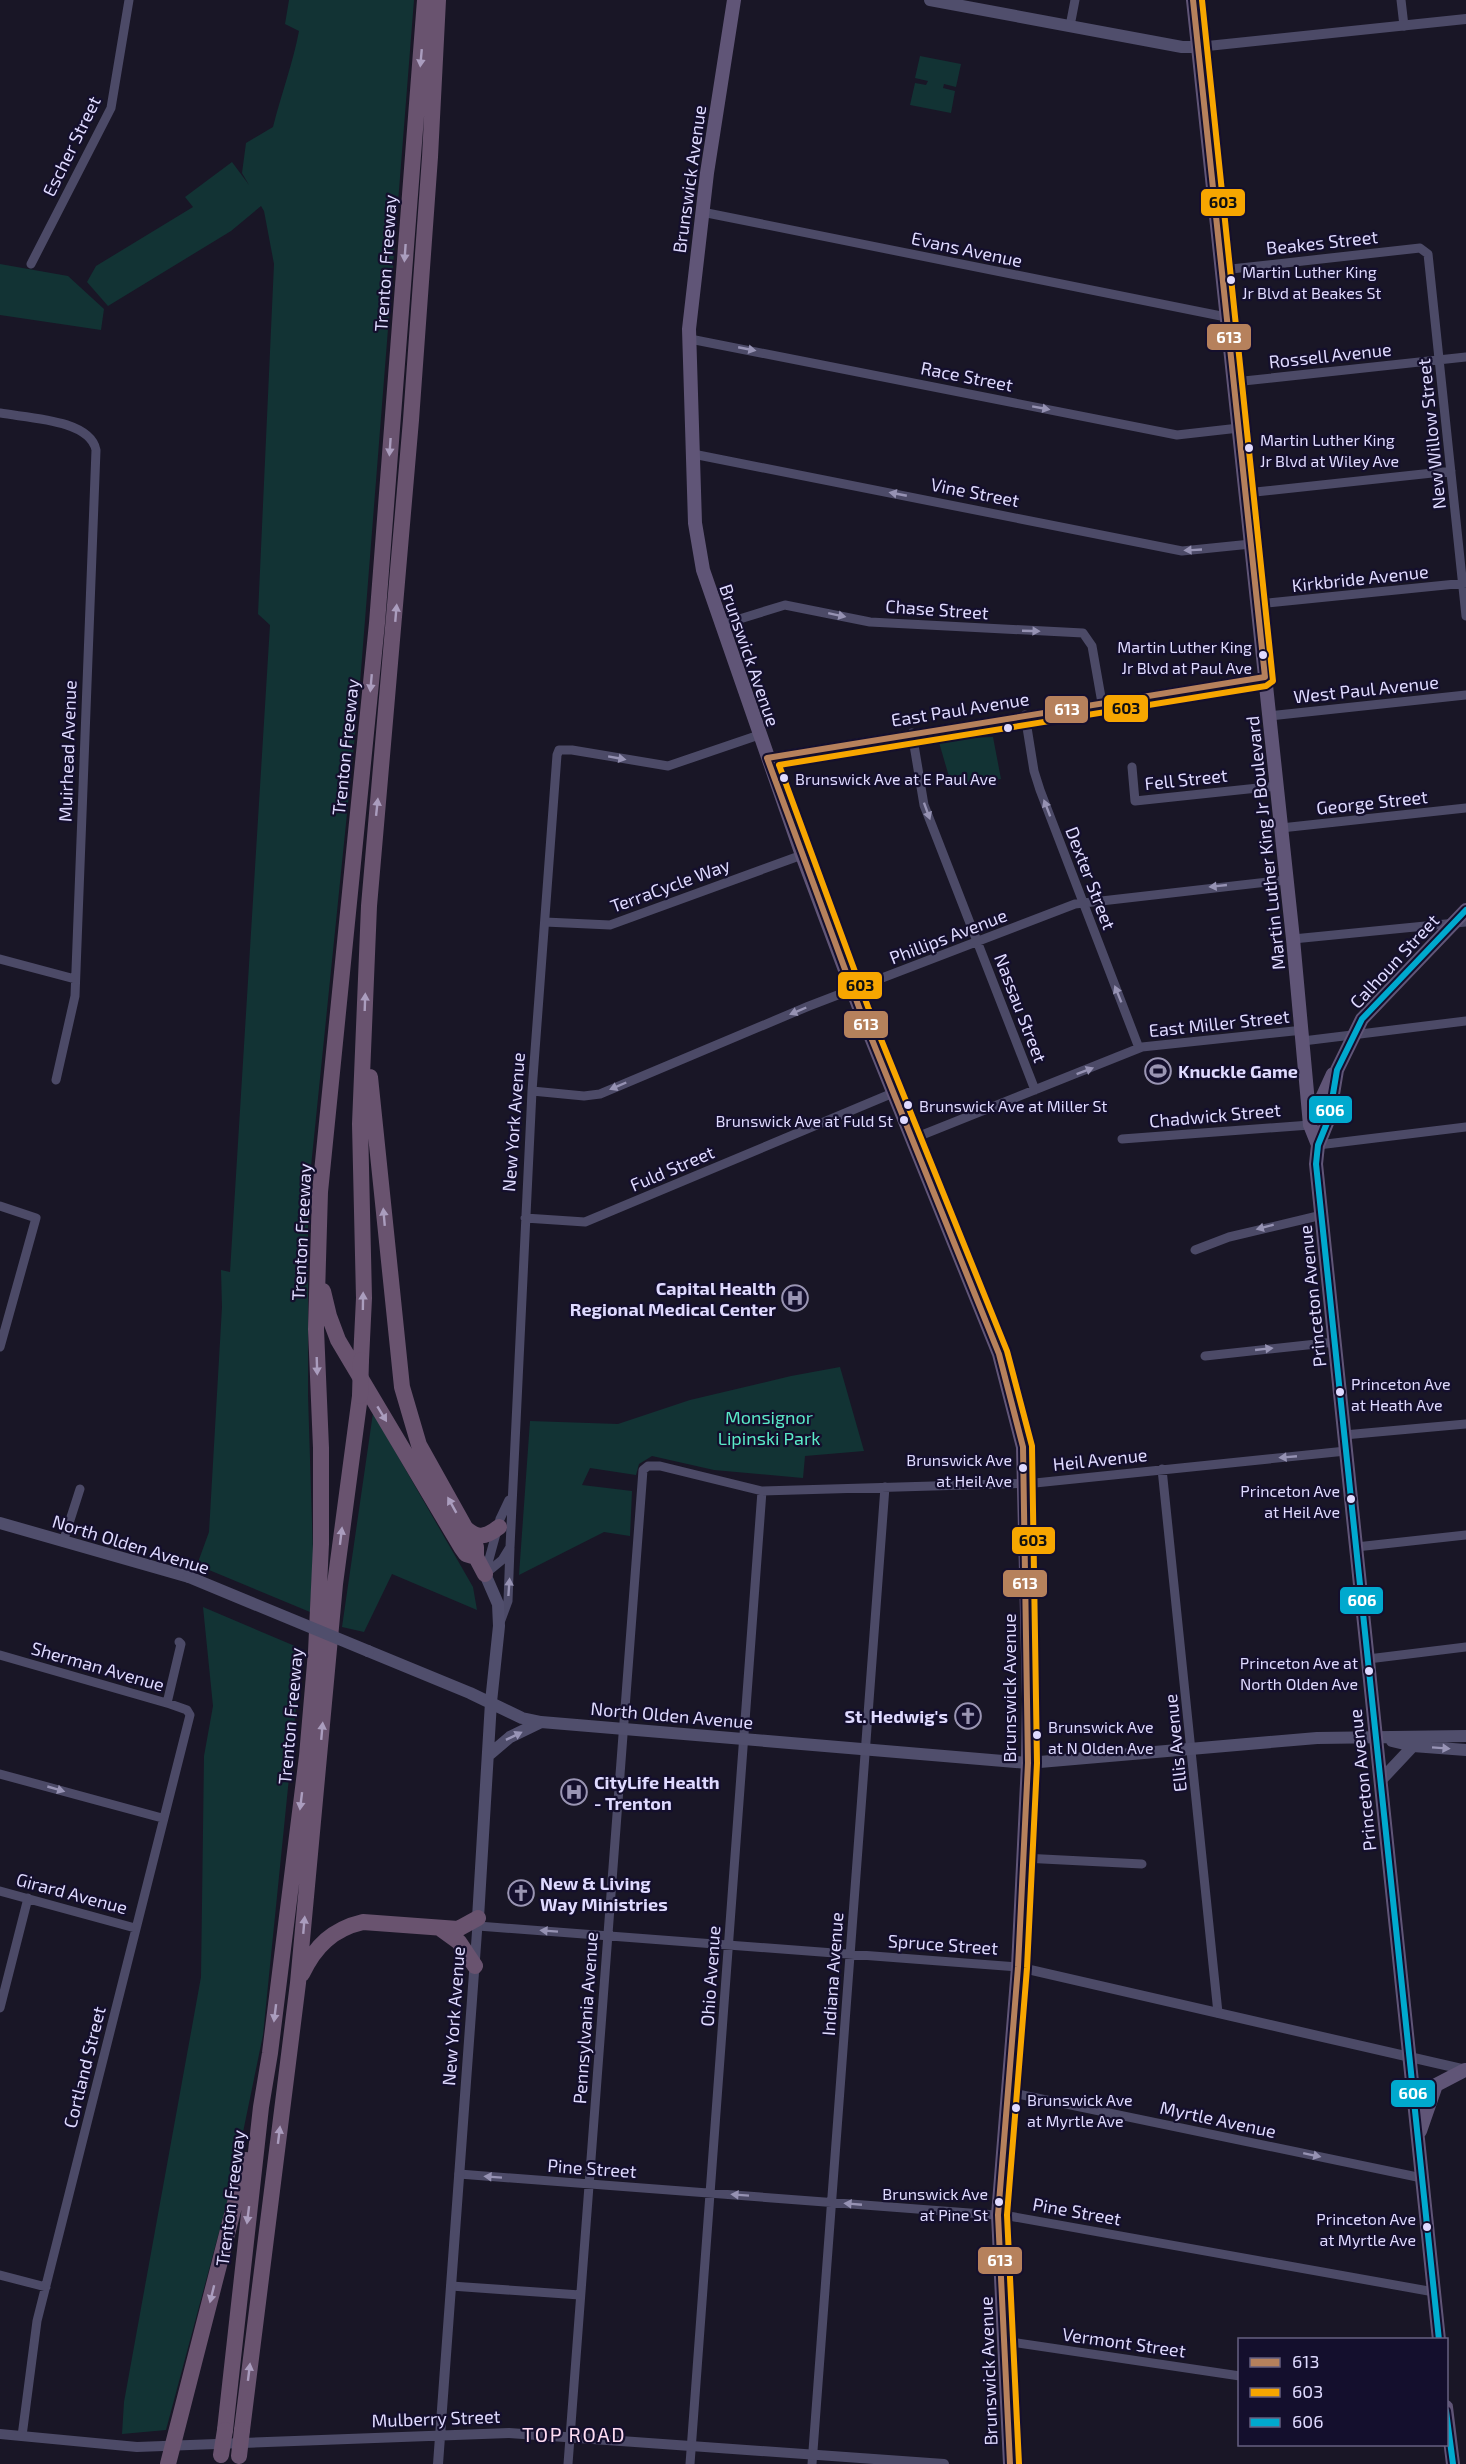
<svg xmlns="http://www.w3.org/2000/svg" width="1466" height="2464" font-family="'Exo 2',sans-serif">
	<rect width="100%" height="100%" fill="#191626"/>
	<path fill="#123334" d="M 289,0 L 414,0 L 359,696 L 308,1196 L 308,1395 L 313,1555 L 310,1612 L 197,1565 L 209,1532 L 222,1307 L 221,1270 L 230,1272 L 270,625 L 258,614 L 274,264 L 264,211 L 261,206 L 231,231 L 108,306 L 87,282 L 96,266 L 193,207 L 185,197 L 232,162 L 249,185 L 242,173 L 246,143 L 273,127 C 281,95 293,63 299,31 L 285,24 Z
		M 920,56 L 961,64 L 956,87 L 944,84 L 943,88 L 955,91 L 951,113 L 910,105 L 915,83 L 926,85 L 928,81 L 915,78 Z
		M 0,264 L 68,276 L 104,309 L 101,330 L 0,315 Z
		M 993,737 L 1001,779 L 952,787 L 938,739 Z
		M 840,1367 L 864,1451 L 805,1456 L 803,1478 L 714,1470 L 652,1456 L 639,1464 L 636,1475 L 590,1468 L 582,1485 L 632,1491 L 630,1536 L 604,1532 L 519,1575 L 530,1421 L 618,1424 L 690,1400 L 791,1376 Z
		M 373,1413 L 473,1587 L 477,1610 L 392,1574 L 364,1632 L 342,1627 Z
		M 203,1607 L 302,1649 L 263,2035 L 234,2176 L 166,2430 L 122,2434 L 124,2402 L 201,1977 L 204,1756 L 213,1706 Z"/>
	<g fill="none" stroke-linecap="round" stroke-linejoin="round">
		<path stroke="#4c4a67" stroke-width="9" d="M 1401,0 L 1404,26
			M 1070,26 L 1075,0
			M 702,212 L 1226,317
			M 31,264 L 111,108 L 129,0
			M 1222,270 L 1420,248 L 1428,254 L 1466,616
			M 690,339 L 1177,435 L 1239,428
			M 1234,382 L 1466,357
			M 0,413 C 26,418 90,419 96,450 L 75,996 L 56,1080
			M 693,454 L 1182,551 L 1251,544
			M 1246,493 L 1451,471
			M 1258,604 L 1466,583
			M 720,625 L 785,605 L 870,622 L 1083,633 L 1092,646 L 1102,703
			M 1025,715 L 1034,771 L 1040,790 L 1139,1048
			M 1269,716 L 1466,695
			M 912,733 L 924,805 L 1035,1090
			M 767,758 L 1265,677
			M 1132,767 L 1135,801 L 1277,786
			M 1281,828 L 1466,808
			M 545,922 L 610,925 L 802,855
			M 1293,939 L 1466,922
			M 0,959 L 75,979
			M 1303,1041 L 1466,1021
			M 532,1091 L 584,1096 L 600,1094 L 809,1006 L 1075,904 L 1286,880
			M 912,1139 L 1142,1047 L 1303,1030
			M 1122,1139 L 1310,1125
			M 1318,1145 L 1466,1127
			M 0,1206 L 36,1218 L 0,1347
			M 525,1218 L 585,1222 L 893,1093
			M 1195,1250 L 1229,1237 L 1322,1215
			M 1205,1356 L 1335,1342
			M 1344,1435 L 1466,1424
			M 1162,1469 L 1218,2013
			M 63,1542 L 80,1489
			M 1356,1547 L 1466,1535
			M 485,1574 L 502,1560 L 510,1547 L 532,1091 L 557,755 L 559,750 L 572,750 L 668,766 L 759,735
			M 485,1574 L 500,1519 L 509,1500
			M 501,1620 L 508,1601 L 510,1548
			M 0,1655 L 170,1704 L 187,1710 L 190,1715 L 37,2321 L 22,2436
			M 1368,1659 L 1466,1647
			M 167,1703 L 181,1644 L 179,1642
			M 0,1774 L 162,1818
			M 1023,1858 L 1142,1864
			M 0,1891 L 135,1928
			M 478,1926 L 1018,1967
			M 0,2008 L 28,1898
			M 1008,2092 L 1422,2178
			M 459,2174 L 1009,2216 L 1434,2292
			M 0,2275 L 46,2287
			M 451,2286 L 580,2295
			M 1004,2341 L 1240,2376
			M 568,2464 L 643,1470 L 648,1466 L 660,1466 L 762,1491 L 1035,1483 L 1346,1451
			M 690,2464 L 762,1491
			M 812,2464 L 885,1487"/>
		<path stroke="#4c4a67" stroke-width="10" d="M 1198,47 L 1466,19
			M 1018,1967 L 1466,2070
			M 0,2434 L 137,2447 L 509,2433 L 944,2464
			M 438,2464 L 478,1918"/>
		<path stroke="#504e6c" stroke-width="12" d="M 930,0 L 1182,47 L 1198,47
			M 0,1523 L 189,1577
			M 368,1651 L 470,1693 L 522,1718 L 541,1722 L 1028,1763 L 1317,1738 L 1466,1736
			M 1392,1741 L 1413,1746 L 1466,1750
			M 490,1754 L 510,1737 L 541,1722
			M 1381,1780 L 1413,1746
			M 478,1918 L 491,1702 L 499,1626 L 498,1604 L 485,1574"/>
		<path stroke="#605577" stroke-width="14" d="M 734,0 L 707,173 L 689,329 L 695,523 L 703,570 L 802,855 L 860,1010 L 999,1354 L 1023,1447 L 1029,1699 L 1028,1763 L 1018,1967 L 998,2215 L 1010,2464
			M 1193,0 L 1293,939 L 1310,1125 L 1318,1145
			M 1311,1122 L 1333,1074
			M 1420,2131 L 1436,2085 L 1465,2070
			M 1439,2340 L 1316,1164 L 1318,1145 L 1329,1118 L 1337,1070 L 1362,1019 L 1466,910
			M 1446,2407 L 1453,2464"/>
		<path stroke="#69536f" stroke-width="16" d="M 370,1077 L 402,1387 L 419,1445 L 476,1547 L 476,1557 L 485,1574
			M 323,1291 L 329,1316 L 338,1340 L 461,1547 L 466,1554 L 476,1557
			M 361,1360 L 364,1298 L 360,1124 L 369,906 L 411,420 L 430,157 L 438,0
			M 464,1527 C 477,1539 485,1538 499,1527
			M 441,1929 L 459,1942 L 475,1966
			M 302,1974 C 315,1946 333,1929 363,1922 L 458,1929 L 478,1918
			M 225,2430 L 261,2107 L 270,2053 L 307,1756 L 316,1652 L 321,1544 L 321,1448 L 316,1329 L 320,1192 L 377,623 L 425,0
			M 242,2430 L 298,1983 L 335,1584 L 360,1396
			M 168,2464 L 246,2160"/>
		<path stroke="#504e6c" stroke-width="12" d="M 189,1577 L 368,1651"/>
		<path stroke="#69536f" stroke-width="16" d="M 360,1396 L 361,1360
			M 221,2455 L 225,2430
			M 239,2456 L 242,2430"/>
		<g stroke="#140f2d" stroke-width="10">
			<path id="bus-1" d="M 1010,2464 L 998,2215 L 1018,1967 L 1028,1763 L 1023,1447 L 999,1354 L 860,1010 L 767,758 L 1265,677 L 1193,0"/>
		</g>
		<g stroke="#140f2d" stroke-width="10">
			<path id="bus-2" d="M 1019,2464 L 1007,2215 L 1027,1968 L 1037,1763 L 1032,1446 L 1007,1351 L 868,1007 L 779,765 L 1266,686 L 1273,681 L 1202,0"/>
		</g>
		<g stroke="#140f2d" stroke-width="10">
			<path id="bus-3" d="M 1439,2340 L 1316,1164 L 1318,1145 L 1329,1118 L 1337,1070 L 1362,1019 L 1466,910
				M 1446,2411 L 1453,2464"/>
		</g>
		<use href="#bus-1" stroke="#b6815c" stroke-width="6"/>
		<use href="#bus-2" stroke="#f7a600" stroke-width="6"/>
		<use href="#bus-3" stroke="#00a9ce" stroke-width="6"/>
	</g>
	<defs><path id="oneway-solid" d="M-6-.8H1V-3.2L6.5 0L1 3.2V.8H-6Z" transform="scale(1.5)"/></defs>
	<g fill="#aa9dbe">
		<use href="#oneway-solid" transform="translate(421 58) rotate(95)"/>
		<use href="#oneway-solid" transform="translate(405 253) rotate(94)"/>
		<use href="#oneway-solid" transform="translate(390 447) rotate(94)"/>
		<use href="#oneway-solid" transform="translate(396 613) rotate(-85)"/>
		<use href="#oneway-solid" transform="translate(371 683) rotate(95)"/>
		<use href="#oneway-solid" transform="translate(377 807) rotate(-84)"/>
		<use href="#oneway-solid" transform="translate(365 1002) rotate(-88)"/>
		<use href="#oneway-solid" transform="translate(384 1217) rotate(-95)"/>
		<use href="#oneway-solid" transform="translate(363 1301) rotate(-89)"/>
		<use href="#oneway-solid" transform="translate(317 1366) rotate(88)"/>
		<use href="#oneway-solid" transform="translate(382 1414) rotate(59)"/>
		<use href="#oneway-solid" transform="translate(452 1505) rotate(-119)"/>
		<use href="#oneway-solid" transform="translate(341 1536) rotate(-83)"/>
		<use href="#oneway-solid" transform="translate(322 1731) rotate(-85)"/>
		<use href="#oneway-solid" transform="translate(301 1801) rotate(97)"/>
		<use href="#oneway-solid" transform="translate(304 1925) rotate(-85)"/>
		<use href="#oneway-solid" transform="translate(275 2013) rotate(97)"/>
		<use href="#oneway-solid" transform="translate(279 2135) rotate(-83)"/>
		<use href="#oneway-solid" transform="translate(248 2215) rotate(97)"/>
		<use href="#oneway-solid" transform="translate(212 2294) rotate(104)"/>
		<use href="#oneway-solid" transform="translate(249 2372) rotate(-83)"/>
	</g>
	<g fill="#9692b3">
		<use href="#oneway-solid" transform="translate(747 349) rotate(11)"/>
		<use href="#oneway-solid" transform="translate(1041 408) rotate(10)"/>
		<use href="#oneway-solid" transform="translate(898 494) rotate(-169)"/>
		<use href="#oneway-solid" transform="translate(1193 550) rotate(177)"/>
		<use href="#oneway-solid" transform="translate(837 615) rotate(12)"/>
		<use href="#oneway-solid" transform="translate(1031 631) rotate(2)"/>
		<use href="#oneway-solid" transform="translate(617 758) rotate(10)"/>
		<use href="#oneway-solid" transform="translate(1047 808) rotate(-111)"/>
		<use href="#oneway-solid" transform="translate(927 811) rotate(70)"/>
		<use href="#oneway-solid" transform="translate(1218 886) rotate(174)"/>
		<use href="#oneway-solid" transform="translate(1118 994) rotate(-112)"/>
		<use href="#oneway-solid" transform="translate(798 1011) rotate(157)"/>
		<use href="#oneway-solid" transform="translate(1085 1071) rotate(-21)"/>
		<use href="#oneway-solid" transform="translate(618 1086) rotate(157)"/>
		<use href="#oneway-solid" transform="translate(1265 1227) rotate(165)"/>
		<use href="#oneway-solid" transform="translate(1264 1349) rotate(-6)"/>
		<use href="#oneway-solid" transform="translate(1288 1457) rotate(175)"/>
		<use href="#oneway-solid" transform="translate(509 1587) rotate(-86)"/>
		<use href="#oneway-solid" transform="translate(56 1789) rotate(16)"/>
		<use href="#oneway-solid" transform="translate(549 1931) rotate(-176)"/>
		<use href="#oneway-solid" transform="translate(1312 2155) rotate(12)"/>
		<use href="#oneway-solid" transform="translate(493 2177) rotate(-176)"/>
		<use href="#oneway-solid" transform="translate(740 2195) rotate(-176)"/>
		<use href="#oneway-solid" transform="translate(853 2204) rotate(-175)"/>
	</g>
	<g fill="#9894b6">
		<use href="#oneway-solid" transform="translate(514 1736) rotate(-26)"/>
		<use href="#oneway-solid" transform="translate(1441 1748) rotate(4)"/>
	</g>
	<defs>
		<g id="stadium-ring" transform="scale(1.35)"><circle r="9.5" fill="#140f2d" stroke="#9a95b3" stroke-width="1.5"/><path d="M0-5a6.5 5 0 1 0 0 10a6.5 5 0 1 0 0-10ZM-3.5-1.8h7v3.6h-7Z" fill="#9a95b3"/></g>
		<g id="hospital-ring" transform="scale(1.35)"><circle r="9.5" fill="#140f2d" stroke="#9a95b3" stroke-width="1.5"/><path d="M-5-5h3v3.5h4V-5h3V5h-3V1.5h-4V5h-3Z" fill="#9a95b3"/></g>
		<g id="church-ring" transform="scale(1.35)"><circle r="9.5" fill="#140f2d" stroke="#9a95b3" stroke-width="1.5"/><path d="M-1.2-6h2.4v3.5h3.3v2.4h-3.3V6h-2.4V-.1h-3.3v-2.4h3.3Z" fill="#9a95b3"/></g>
	</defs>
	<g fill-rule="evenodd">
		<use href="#stadium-ring" x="1158" y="1071"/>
		<use href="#hospital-ring" x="795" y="1298"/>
		<use href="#church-ring" x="968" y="1716"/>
		<use href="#hospital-ring" x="574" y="1792"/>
		<use href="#church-ring" x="521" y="1893"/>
	</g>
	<g fill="#dfdaff" stroke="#140f2d" stroke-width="2">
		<circle cx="1231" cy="280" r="5"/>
		<circle cx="1249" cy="448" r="5"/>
		<circle cx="1263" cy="655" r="5"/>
		<circle cx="1008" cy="728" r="5"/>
		<circle cx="784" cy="778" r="5"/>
		<circle cx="908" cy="1105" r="5"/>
		<circle cx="904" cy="1120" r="5"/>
		<circle cx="1340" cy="1392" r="5"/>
		<circle cx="1023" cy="1468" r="5"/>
		<circle cx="1351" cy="1499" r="5"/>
		<circle cx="1369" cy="1671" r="5"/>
		<circle cx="1037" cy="1735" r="5"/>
		<circle cx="1016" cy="2108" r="5"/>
		<circle cx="999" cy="2202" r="5"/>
		<circle cx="1427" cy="2227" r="5"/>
	</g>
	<g text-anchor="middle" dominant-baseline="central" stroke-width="4.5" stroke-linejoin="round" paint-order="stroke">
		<g font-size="16" fill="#dfdaff" stroke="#140f2d" text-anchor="start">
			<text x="1242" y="271">Martin Luther King<tspan x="1242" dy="21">Jr Blvd at Beakes St</tspan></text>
			<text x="1260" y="439">Martin Luther King<tspan x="1260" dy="21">Jr Blvd at Wiley Ave</tspan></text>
			<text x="1252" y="646" text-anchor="end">Martin Luther King<tspan x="1252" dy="21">Jr Blvd at Paul Ave</tspan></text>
			<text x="795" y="778">Brunswick Ave at E Paul Ave</text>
			<text x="919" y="1105">Brunswick Ave at Miller St</text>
			<text x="893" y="1120" text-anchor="end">Brunswick Ave at Fuld St</text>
			<text x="1351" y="1383">Princeton Ave<tspan x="1351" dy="21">at Heath Ave</tspan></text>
			<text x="1012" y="1459" text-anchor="end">Brunswick Ave<tspan x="1012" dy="21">at Heil Ave</tspan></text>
			<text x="1340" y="1490" text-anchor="end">Princeton Ave<tspan x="1340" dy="21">at Heil Ave</tspan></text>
			<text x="1358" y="1662" text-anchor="end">Princeton Ave at<tspan x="1358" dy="21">North Olden Ave</tspan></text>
			<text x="1048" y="1726">Brunswick Ave<tspan x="1048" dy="21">at N Olden Ave</tspan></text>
			<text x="1027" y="2099">Brunswick Ave<tspan x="1027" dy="21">at Myrtle Ave</tspan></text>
			<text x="988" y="2193" text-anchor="end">Brunswick Ave<tspan x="988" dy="21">at Pine St</tspan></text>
			<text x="1416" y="2218" text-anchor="end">Princeton Ave<tspan x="1416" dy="21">at Myrtle Ave</tspan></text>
		</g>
		<g font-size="18" fill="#dfdaff" stroke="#140f2d">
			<text transform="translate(71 146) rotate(-64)">Escher Street</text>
			<text transform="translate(689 179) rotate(-82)">Brunswick Avenue</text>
			<text transform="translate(1322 242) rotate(-6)">Beakes Street</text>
			<text transform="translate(967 249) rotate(12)">Evans Avenue</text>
			<text transform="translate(385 263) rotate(-86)">Trenton Freeway</text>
			<text transform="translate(1330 355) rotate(-6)">Rossell Avenue</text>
			<text transform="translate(967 376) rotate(11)">Race Street</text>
			<text transform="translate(1431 434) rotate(-96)">New Willow Street</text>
			<text transform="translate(975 492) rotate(11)">Vine Street</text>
			<text transform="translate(1360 578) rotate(-6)">Kirkbride Avenue</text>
			<text transform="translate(937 609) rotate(4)">Chase Street</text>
			<text transform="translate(750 655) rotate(71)">Brunswick Avenue</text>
			<text transform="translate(1366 689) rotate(-6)">West Paul Avenue</text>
			<text transform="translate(960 709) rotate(-9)">East Paul Avenue</text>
			<text transform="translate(345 747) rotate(-84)">Trenton Freeway</text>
			<text transform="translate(67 751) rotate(-88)">Muirhead Avenue</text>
			<text transform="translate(1186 779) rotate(-6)">Fell Street</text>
			<text transform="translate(1372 802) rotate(-6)">George Street</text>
			<text transform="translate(1265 843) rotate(-96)">Martin Luther King Jr Boulevard</text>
			<text transform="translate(1091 878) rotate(69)">Dexter Street</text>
			<text transform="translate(670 885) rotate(-20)">TerraCycle Way</text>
			<text transform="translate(948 936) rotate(-21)">Phillips Avenue</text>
			<text transform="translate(1394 961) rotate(-47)">Calhoun Street</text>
			<text transform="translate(1021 1008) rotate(69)">Nassau Street</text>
			<text transform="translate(1219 1023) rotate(-6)">East Miller Street</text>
			<text transform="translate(1215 1115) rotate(-5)">Chadwick Street</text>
			<text transform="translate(513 1122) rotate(-86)">New York Avenue</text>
			<text transform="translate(672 1168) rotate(-23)">Fuld Street</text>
			<text transform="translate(301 1232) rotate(-87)">Trenton Freeway</text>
			<text transform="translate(1312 1296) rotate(-96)">Princeton Avenue</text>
			<text transform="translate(1100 1459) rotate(-6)">Heil Avenue</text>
			<text transform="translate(131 1544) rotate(17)">North Olden Avenue</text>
			<text transform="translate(98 1666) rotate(16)">Sherman Avenue</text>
			<text transform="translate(1009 1688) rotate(-90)">Brunswick Avenue</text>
			<text transform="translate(672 1715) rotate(5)">North Olden Avenue</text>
			<text transform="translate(290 1716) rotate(-85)">Trenton Freeway</text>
			<text transform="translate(1175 1743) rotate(-96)">Ellis Avenue</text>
			<text transform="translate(1362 1780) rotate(-96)">Princeton Avenue</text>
			<text transform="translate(72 1893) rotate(15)">Girard Avenue</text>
			<text transform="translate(943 1944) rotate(4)">Spruce Street</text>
			<text transform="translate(832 1974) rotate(-86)">Indiana Avenue</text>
			<text transform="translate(710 1976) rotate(-86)">Ohio Avenue</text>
			<text transform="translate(453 2016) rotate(-86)">New York Avenue</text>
			<text transform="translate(585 2018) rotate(-86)">Pennsylvania Avenue</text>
			<text transform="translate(84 2067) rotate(-76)">Cortland Street</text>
			<text transform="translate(1218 2119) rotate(12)">Myrtle Avenue</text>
			<text transform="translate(592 2168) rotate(4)">Pine Street</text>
			<text transform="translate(230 2198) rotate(-83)">Trenton Freeway</text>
			<text transform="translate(1077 2211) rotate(10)">Pine Street</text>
			<text transform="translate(1124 2342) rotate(8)">Vermont Street</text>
			<text transform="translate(988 2371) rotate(-92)">Brunswick Avenue</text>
			<text transform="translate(436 2418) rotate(-2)">Mulberry Street</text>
		</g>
		<g font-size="18" font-weight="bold" fill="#dfdaff" stroke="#140f2d" text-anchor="start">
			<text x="1178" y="1071">Knuckle Game</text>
			<text x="776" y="1288" text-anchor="end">Capital Health<tspan x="776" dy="21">Regional Medical Center</tspan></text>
			<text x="948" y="1716" text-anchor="end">St. Hedwig's</text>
			<text x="594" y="1782">CityLife Health<tspan x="594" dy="21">- Trenton</tspan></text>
			<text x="540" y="1883">New &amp; Living<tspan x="540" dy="21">Way Ministries</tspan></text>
		</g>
		<g font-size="18" fill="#5aebc8" stroke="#140f2d">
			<text x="769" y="1417">Monsignor<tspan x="769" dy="21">Lipinski Park</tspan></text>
		</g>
		<g font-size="20" letter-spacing="1.5" fill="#ffdcf2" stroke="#140f2d">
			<text x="574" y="2434">TOP ROAD</text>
		</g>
	</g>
	<g stroke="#140f2d" stroke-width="2">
		<rect x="1200" y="188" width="46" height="29" rx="6" fill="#f7a600"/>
		<rect x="1206" y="323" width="46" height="28" rx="6" fill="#b6815c"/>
		<rect x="1103" y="694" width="46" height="29" rx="6" fill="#f7a600"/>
		<rect x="1044" y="695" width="45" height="29" rx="6" fill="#b6815c"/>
		<rect x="837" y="971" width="46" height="29" rx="6" fill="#f7a600"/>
		<rect x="843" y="1010" width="46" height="29" rx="6" fill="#b6815c"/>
		<rect x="1308" y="1095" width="45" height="29" rx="6" fill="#00a9ce"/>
		<rect x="1011" y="1526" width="45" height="29" rx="6" fill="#f7a600"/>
		<rect x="1002" y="1569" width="46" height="29" rx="6" fill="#b6815c"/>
		<rect x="1339" y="1586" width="45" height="29" rx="6" fill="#00a9ce"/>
		<rect x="1390" y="2079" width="46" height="29" rx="6" fill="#00a9ce"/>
		<rect x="977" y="2246" width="46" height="29" rx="6" fill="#b6815c"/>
	</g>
	<g font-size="16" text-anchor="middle" font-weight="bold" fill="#fff">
		<text x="1229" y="343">613</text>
		<text x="1067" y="715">613</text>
		<text x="866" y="1030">613</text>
		<text x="1330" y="1116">606</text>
		<text x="1025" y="1589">613</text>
		<text x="1362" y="1606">606</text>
		<text x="1413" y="2099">606</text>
		<text x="1000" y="2266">613</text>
	</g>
	<g font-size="16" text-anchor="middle" font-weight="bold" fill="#111">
		<text x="1223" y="208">603</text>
		<text x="1126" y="714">603</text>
		<text x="860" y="991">603</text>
		<text x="1033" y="1546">603</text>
	</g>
	<rect x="1238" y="2338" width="210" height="108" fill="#140f2d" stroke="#656081" stroke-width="1.5"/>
	<rect x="1250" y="2358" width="30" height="9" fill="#b6815c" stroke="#656081" stroke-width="1.5"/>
	<text x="1292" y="2368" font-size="18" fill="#dfdaff">613</text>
	<rect x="1250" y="2388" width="30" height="9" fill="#f7a600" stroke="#656081" stroke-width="1.5"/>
	<text x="1292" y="2398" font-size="18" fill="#dfdaff">603</text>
	<rect x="1250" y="2418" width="30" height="9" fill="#00a9ce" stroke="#656081" stroke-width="1.5"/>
	<text x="1292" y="2428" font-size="18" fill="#dfdaff">606</text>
</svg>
